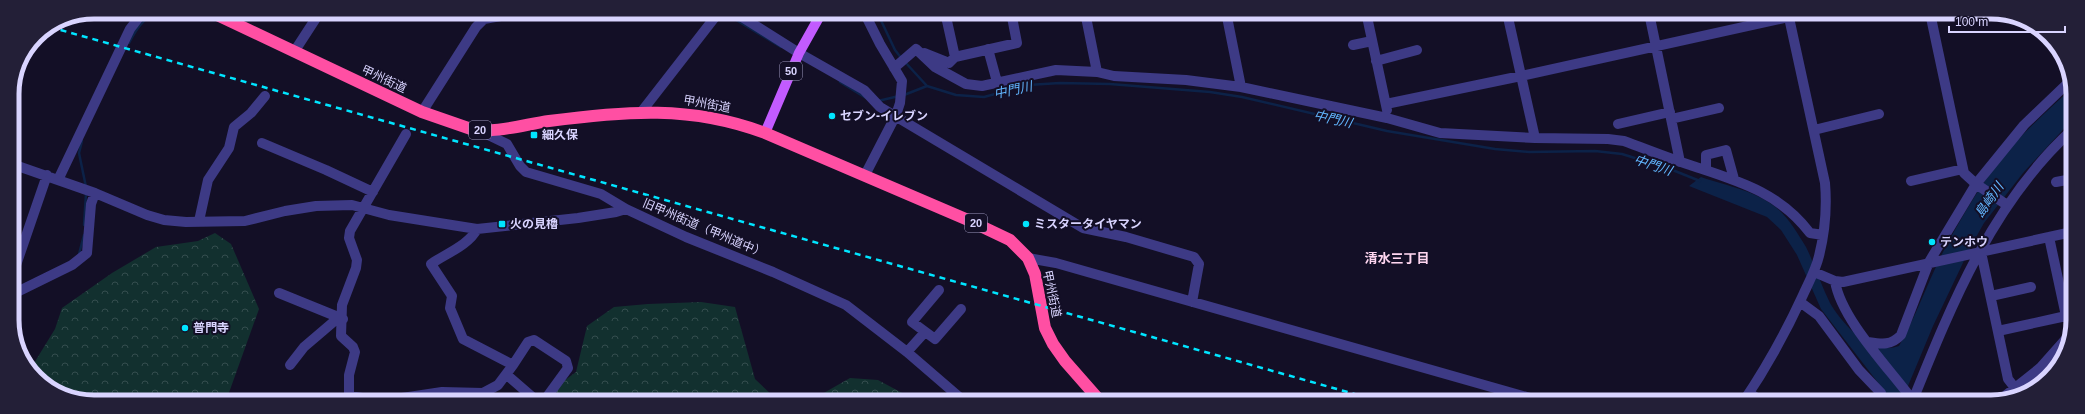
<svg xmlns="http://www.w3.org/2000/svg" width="2085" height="414" font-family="Helvetica,'Noto Sans JP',sans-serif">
	<defs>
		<pattern id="forest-crowns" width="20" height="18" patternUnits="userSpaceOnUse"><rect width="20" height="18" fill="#12302f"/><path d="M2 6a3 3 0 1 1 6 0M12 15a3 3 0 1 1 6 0" fill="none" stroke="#344d4e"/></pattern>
	</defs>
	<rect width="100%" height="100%" fill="#130f26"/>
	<path fill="#12302f" d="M 2068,342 C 2067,347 2066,353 2063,357 C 2052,374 2027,389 2009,396 Z"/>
	<path fill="url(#forest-crowns)" d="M 215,233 L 231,244 L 259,309 L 226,401 L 83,401 L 36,378 L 31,368 L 55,329 L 62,308 L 112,273 L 156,247 L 198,241 Z
		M 701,302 L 735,307 L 755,379 L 774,397 L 813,397 L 822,394 L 850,378 L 878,380 L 919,402 L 537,401 L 576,372 L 587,326 L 614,307 L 648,304 Z"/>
	<path fill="#0c2248" d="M 2071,89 L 2072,120 L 2023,173 L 1984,223 L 1971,246 L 1933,326 L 1903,398 L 1905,402 L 1885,402 L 1886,393 L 1821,309 L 1797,255 L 1781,230 L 1767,217 L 1689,186 L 1701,177 C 1727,186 1758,191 1779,210 C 1790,220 1798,234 1806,247 C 1815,265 1821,285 1830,303 C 1843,325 1871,356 1899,346 C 1919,311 1931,272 1951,237 C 1963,215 1977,192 1991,172 C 2013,141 2044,114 2071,89 Z"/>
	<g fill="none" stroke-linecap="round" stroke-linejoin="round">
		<path stroke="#0c2248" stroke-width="2.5" d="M 597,12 L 642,12
			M 723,12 L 781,47
			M 877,12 L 895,50 L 902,59
			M 129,43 C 136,29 143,19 157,12
			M 905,62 L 927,86 L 956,95 L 984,97 L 1028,85 L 1060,83 L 1110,84 L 1210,92 L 1242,97 L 1387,131 L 1495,149 L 1529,152 L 1595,151 L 1622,154 L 1670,169 L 1700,181
			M 840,82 L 866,98
			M 904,95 L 927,86
			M 878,101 L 899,96
			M 82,141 L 79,153 L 86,187
			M 84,225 L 86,194
			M 79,254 L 84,235
			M 2047,370 L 2066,350
			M 2020,392 L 2041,375"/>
		<path stroke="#3d3a85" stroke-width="10" d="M 734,12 L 799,53 L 864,90 L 880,107 L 1083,228 L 1126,237 L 1194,257 L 1199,264 L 1192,302
			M 864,12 L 880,44 L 902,81 L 900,103 L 896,115 L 865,175
			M 945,12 L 955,57
			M 1085,12 L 1097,72
			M 1226,12 L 1241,87
			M 1366,12 L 1387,110
			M 1507,13 L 1535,138
			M 1598,13 L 1599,13
			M 1649,13 L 1680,162
			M 1930,13 L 1964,173 L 1976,184 L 2007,205
			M 1367,16 L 1382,12
			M 228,20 L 237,12
			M 1353,45 L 1372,41
			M 988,49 L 997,82
			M 294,52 L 320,12
			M 924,53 L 949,63 L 955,57 L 1017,43 L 1011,12
			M 1376,61 L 1417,50
			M 894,68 L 916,49 L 935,67 L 966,84 L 982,86 L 1056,70 L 1097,72 L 1114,76 L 1186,80 L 1241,87 L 1387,118 L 1440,133 L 1535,138 L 1608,139 L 1624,141 C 1646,149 1668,158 1690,165 C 1738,181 1779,192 1810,233 L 1823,235
			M 1386,104 L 1521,76 L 1807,13
			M 642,111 L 719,12
			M 422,112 L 476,27 L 484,19 L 524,12
			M 1671,119 L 1719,108
			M 1618,124 L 1670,112
			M 478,130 L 507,144 L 520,166 L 526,172 L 601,194 L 626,209 L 686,237 L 773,272 L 846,305 L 907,352 L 965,402
			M 1814,130 L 1879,114
			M 262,143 L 326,170 L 373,192
			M 12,164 L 95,193 L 147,215 L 164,220 L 186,222 L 245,221 L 285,211 L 316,206 L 352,205 L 389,215 L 477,229 L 578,218 L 616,212 L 626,209
			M 1706,170 L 1706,155 L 1726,150 L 1734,179
			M 58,180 L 130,29 L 143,12
			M 1911,181 L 1963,169
			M 2056,182 L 2072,179
			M 199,221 L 208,180 L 229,148 L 234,127 L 251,113 L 265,96
			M 2049,237 L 2066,316
			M 1981,252 L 2008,379 L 2015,388
			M 1028,258 L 1056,263 L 1544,402
			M 1814,272 L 1835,281 L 1843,282 L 2072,232
			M 13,274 L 47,175
			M 1835,281 C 1841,320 1891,370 1914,402
			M 939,290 L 912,322 L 935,339 L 961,309
			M 279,293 L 343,319
			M 13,294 L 72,265 L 87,253 L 91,204 L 95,193
			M 1991,296 L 2031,287
			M 1800,302 L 1819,316 L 1859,370 L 1881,393 L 1879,402
			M 1998,331 L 2066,316 L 2072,323
			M 1868,342 C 1881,344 1891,346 1901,335 L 1929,262 L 1976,184 L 2024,125 L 2071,80
			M 907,352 L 925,332
			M 290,365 L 304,347 L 338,318
			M 513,365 L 528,342 L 534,340 L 566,361 L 568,368 L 544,401
			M 507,375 L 537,401
			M 2037,385 L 2055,369
			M 1749,393 L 1763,402
			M 349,396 L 382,401 L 442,392 L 483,393 L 498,385 L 513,365 L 463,339 L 450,308 L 452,296 L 431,264 C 445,254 469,245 477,229
			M 1913,400 C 1952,303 1993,202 2072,130
			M 2000,400 L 2040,368 L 2072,332
			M 349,401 L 349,375 L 355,352 L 353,347 L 341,336 L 342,305 L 356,268 L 357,260 L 349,238 L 350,231 L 406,134
			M 1743,402 C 1766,368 1786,332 1803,295 C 1809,282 1816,269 1819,256 C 1825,232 1827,207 1825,183 L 1788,13"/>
		<path stroke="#c25bff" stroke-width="10" d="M 765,133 L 799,53 L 822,12"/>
		<path stroke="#ff4fa3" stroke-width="12" d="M 211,12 L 422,112 L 471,129 C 494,134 526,124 549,121 C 625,111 691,105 765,133 L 968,220 L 1010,240 L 1028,258 L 1035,274 L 1045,328 L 1053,344 L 1065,361 L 1101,402"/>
		<path stroke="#00e5ff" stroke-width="2.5" stroke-dasharray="6 5" stroke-linecap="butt" d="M 50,27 L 1383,402"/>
	</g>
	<g fill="#00e5ff" stroke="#130f26" stroke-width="1.5">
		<circle cx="832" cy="116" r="4"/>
		<rect x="530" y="131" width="8" height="8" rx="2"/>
		<rect x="498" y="220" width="8" height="8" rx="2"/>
		<circle cx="1026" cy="224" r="4"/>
		<circle cx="1932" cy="242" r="4"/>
		<circle cx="185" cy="328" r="4"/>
	</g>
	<g text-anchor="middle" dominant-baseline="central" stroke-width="4" stroke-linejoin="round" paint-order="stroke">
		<g fill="#130f26" stroke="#9e99be" stroke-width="1">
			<rect x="780" y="62" width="22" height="18" rx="3"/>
			<rect x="469" y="121" width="22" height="18" rx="3"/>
			<rect x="965" y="214" width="22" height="18" rx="3"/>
		</g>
		<g font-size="11" font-weight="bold" fill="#d9d4ff">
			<text x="791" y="71">50</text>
			<text x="480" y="130">20</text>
			<text x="976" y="223">20</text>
		</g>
		<g font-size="12" fill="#d9d4ff" stroke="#130f26">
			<text transform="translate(384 79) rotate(25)">甲州街道</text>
			<text transform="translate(707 104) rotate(10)">甲州街道</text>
			<text transform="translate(704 228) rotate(23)">旧甲州街道（甲州道中）</text>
			<text transform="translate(1052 294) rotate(78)">甲州街道</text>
		</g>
		<g font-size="12" font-weight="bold" fill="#d9d4ff" stroke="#130f26" text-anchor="start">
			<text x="840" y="116">セブン-イレブン</text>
			<text x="542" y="135">細久保</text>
			<text x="510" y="224">火の見櫓</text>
			<text x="1034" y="224">ミスタータイヤマン</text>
			<text x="1940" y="242">テンホウ</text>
			<text x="193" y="328">普門寺</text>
		</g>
		<g font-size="13" font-style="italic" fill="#62b6ff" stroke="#130f26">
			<text transform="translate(1013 90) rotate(-12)">中門川</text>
			<text transform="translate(1333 119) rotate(13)">中門川</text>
			<text transform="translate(1653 165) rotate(19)">中門川</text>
			<text transform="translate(1989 200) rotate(-55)">島崎川</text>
		</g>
		<g font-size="13" font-weight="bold" fill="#ffd6f0" stroke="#130f26">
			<text x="1397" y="258">清水三丁目</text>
		</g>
	</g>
	<path d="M0 0H2085V414H0ZM94 19H1991A75 75 0 0 1 2066 94V320A75 75 0 0 1 1991 395H94A75 75 0 0 1 19 320V94A75 75 0 0 1 94 19Z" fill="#231f37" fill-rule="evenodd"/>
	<path fill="none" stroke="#d9d4ff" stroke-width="5" d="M94 19H1991A75 75 0 0 1 2066 94V320A75 75 0 0 1 1991 395H94A75 75 0 0 1 19 320V94A75 75 0 0 1 94 19Z"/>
	<path d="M1949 26v6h116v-6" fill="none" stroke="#d9d4ff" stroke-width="2"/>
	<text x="1955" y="26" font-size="12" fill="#d9d4ff" stroke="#130f26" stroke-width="3" paint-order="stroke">100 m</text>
</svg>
